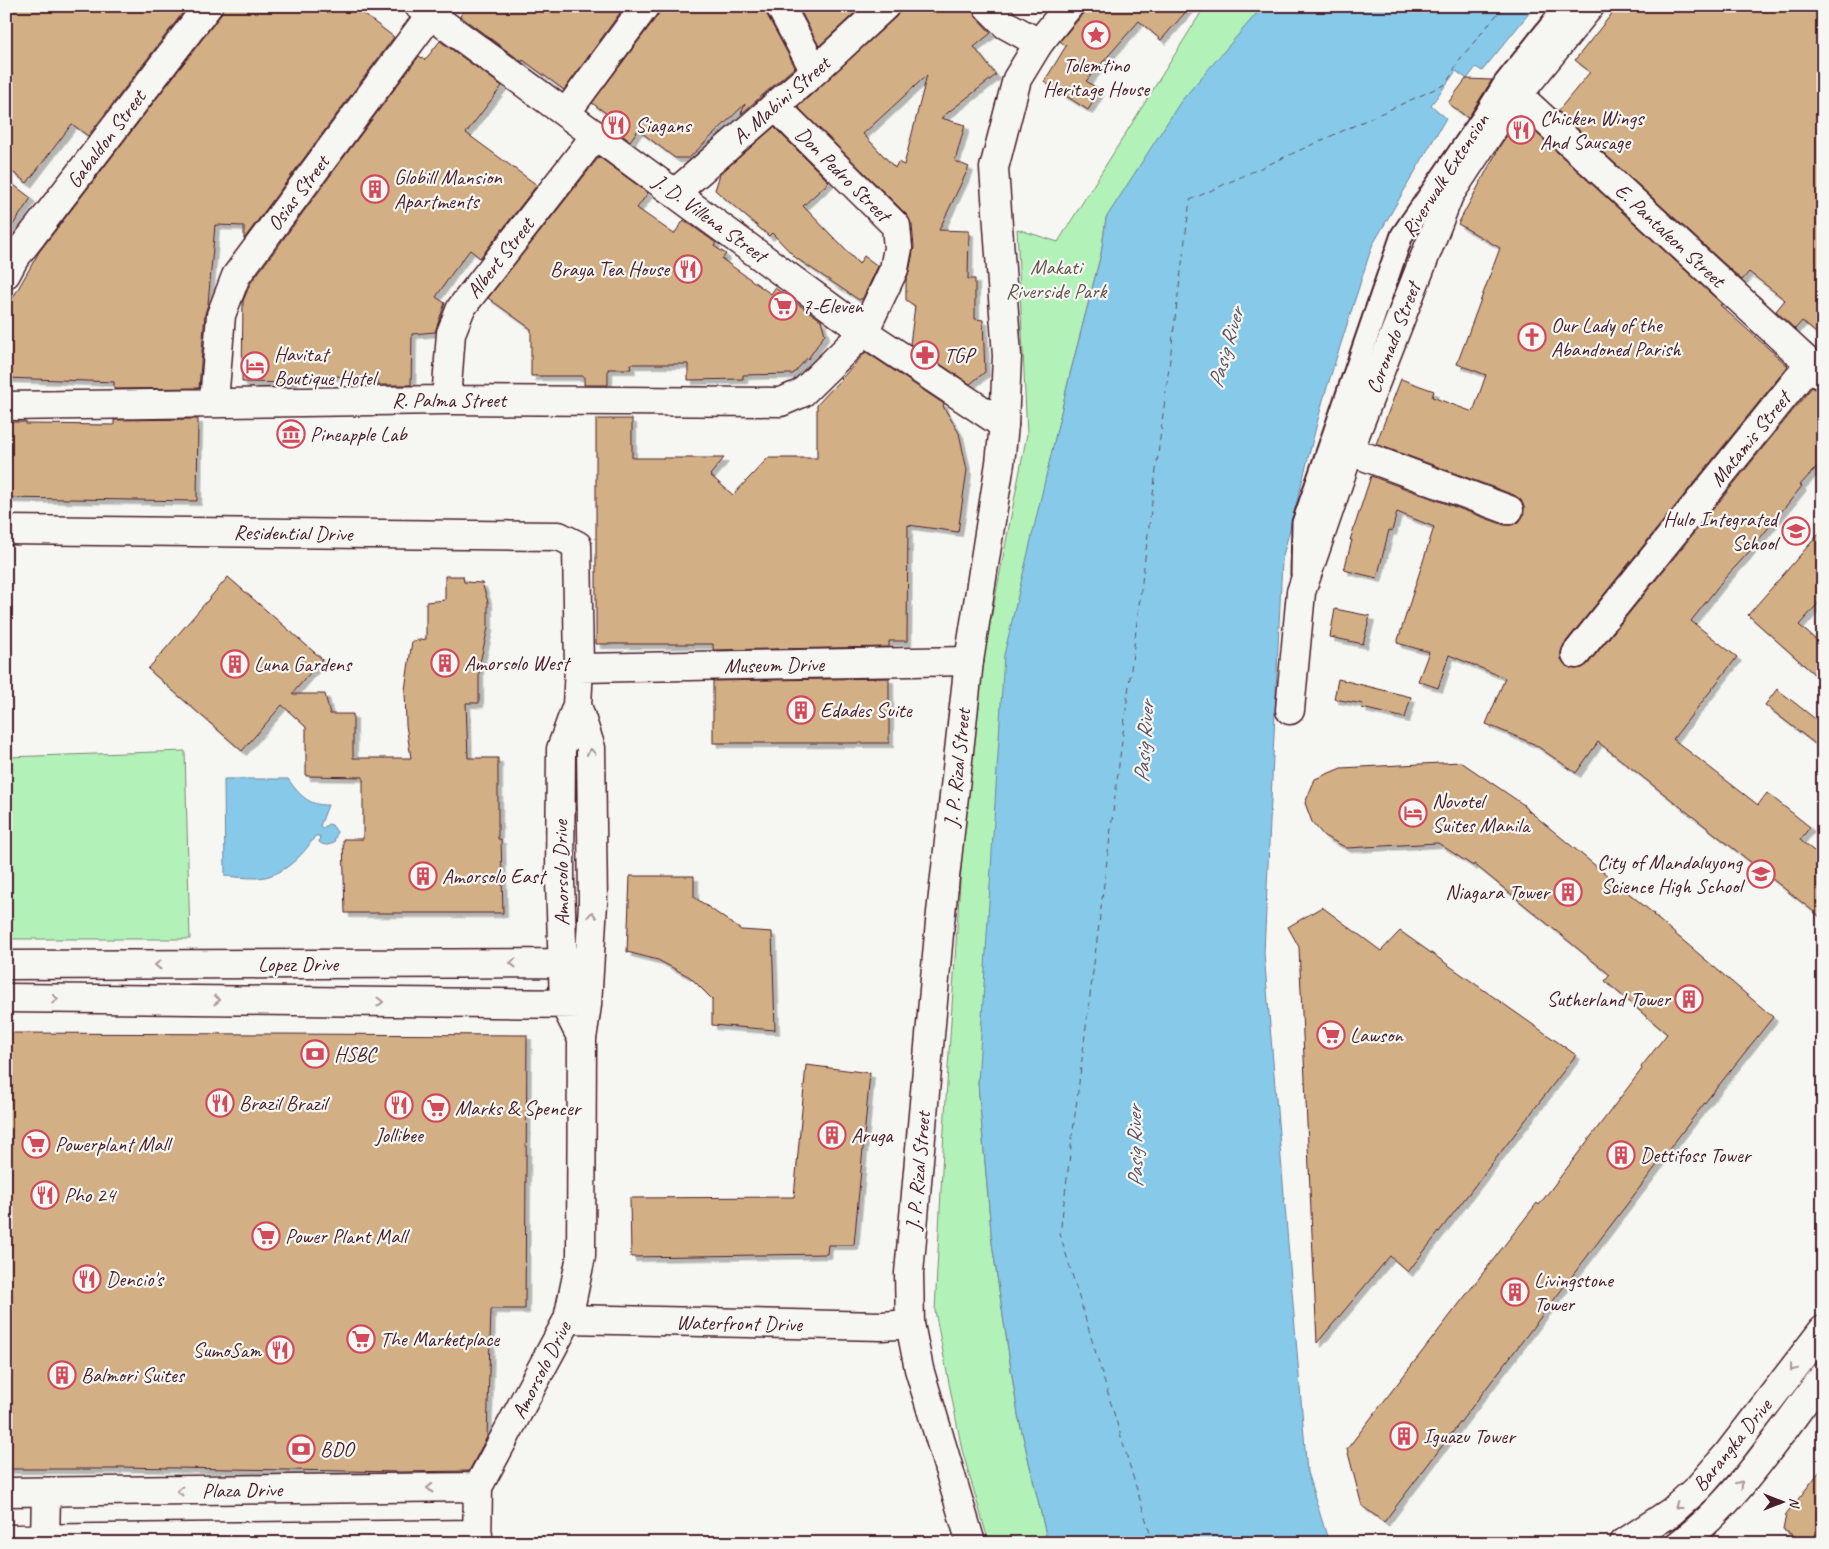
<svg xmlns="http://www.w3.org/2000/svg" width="1829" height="1549" font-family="Caveat,sans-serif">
	<defs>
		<filter id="shadow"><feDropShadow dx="4.5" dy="4.5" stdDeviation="0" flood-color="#0004"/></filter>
	</defs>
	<rect width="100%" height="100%" fill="#f6f6f2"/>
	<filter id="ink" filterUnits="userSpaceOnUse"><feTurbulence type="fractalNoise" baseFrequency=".02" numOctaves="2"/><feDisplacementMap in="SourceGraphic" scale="10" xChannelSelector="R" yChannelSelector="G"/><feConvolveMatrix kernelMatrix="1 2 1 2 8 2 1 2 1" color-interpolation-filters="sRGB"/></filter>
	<g filter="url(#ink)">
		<path fill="#b2f1b8" stroke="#7e8872" d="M 1205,6 L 1263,6 L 1106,218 L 1101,254 L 1070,374 L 1031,543 L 978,1083 L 992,1243 L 1018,1415 L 1048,1543 L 989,1543 L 962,1450 L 935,1311 L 944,1130 L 962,851 L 982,665 L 1027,434 L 1017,229 L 1058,242 Z
			M 185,751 L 190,939 L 6,939 L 6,757 Z"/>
		<path fill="#87c9e8" stroke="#6f859c" d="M 1263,6 L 1535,6 L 1482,71 L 1476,67 L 1467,79 L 1456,71 L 1431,105 L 1446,118 L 1372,246 L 1323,400 L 1282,560 L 1264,953 L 1307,1472 L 1329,1543 L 1048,1543 L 1018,1415 L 992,1243 L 978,1083 L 1004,655 L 1070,374 L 1101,254 L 1106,218 L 1181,101 Z
			M 224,779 L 288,779 C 298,793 308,806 328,805 L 320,826 L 323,828 L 328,824 L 332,825 L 337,832 L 334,842 C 329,846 324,846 319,842 L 320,836 L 315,836 C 303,856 282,877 257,878 C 246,878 235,877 225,876 Z"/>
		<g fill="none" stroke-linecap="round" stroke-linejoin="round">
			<path stroke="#5c5264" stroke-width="1" stroke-dasharray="6 5" stroke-linecap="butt" d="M 1153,1543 L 1060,1234 L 1190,200 L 1446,84 L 1460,59 L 1504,6"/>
		</g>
		<path fill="#d3af85" stroke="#4a1f2b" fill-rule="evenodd" filter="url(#shadow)" d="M 6,6 L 188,6 L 88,136 L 72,124 L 27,183 L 6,167 Z
			M 223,6 L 353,6 L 394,37 L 244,239 L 244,226 L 215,225 L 208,304 L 205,314 L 199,388 L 114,389 L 114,382 L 6,378 L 6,310 L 39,252 L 220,16 Z
			M 468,6 L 625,6 L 564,90 L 523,60 L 522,62 L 460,16 Z
			M 660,6 L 764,6 L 766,13 L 795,67 L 741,114 L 745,104 L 689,158 L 675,158 L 638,130 L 630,141 L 615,130 L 616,128 L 606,121 L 610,116 L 592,103 L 658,15 Z
			M 798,6 L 862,6 L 819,46 Z
			M 900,6 L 970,6 L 976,17 L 991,33 L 974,47 L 996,75 L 941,118 L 965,125 L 955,161 L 969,167 L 939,230 L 969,231 L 968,279 L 975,279 L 975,319 L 983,320 L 985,372 L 970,384 L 910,344 L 915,306 L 906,300 L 906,280 L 909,272 L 914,247 L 912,225 L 907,215 L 798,107 L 896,17 L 900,11 ZM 927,75 L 904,165 L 898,162 L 895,168 L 863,134 Z
			M 1090,6 L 1191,6 L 1161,40 L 1139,21 L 1086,81 L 1100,90 L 1088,110 L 1044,82 L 1066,46 L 1060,41 Z
			M 1618,6 L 1823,6 L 1823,339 L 1802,321 L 1795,329 L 1776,311 L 1785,300 L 1749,272 L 1742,280 L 1558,111 L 1590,72 L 1575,60 Z
			M 440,41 L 502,86 L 466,133 L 537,185 L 480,258 L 470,250 L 453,272 L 436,297 L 445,303 L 435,332 L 412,334 L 411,385 L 378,385 L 378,378 L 293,374 L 293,383 L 242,382 L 243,301 L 250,284 L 419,56 L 425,60 Z
			M 1466,79 L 1492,80 L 1468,118 L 1448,103 Z
			M 1520,118 L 1722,304 L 1720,305 L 1788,366 L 1564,644 L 1561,652 L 1561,659 L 1566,666 L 1574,669 L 1582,668 L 1588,664 L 1812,387 L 1823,396 L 1823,460 L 1800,485 L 1802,486 L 1786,506 L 1748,553 L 1724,579 L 1691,621 L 1737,657 L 1673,739 L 1758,805 L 1767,793 L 1810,827 L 1800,840 L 1823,858 L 1823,919 L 1598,742 L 1576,773 L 1534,744 L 1486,724 L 1505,678 L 1449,655 L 1438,688 L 1418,681 L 1429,652 L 1397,643 L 1434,527 L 1397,512 L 1392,531 L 1389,530 L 1377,578 L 1344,570 L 1352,540 L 1350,540 L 1371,476 L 1504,525 L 1512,525 L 1519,522 L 1523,516 L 1524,507 L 1521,500 L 1514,495 L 1376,444 L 1401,379 L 1434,391 L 1432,397 L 1473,412 L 1486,375 L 1457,364 L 1500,248 L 1458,224 L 1501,144 Z
			M 774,127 L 829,182 L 803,206 L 859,264 L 864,256 L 878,266 L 863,298 L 859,300 L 796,258 L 772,233 L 769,236 L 715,190 L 720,174 Z
			M 599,157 L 648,193 L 637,208 L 674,234 L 684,220 L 716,243 L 714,246 L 726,254 L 722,259 L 771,294 L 775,288 L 821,320 L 825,334 L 808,359 L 807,358 L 793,374 L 743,375 L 743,379 L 688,380 L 688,364 L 630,364 L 631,369 L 608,369 L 608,385 L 584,385 L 584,376 L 531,376 L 531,329 L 488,298 Z
			M 6,179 L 31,198 L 6,235 Z
			M 866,352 L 944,404 L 943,406 L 959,433 L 967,470 L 958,532 L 908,525 L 907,641 L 889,641 L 889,647 L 713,650 L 713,644 L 596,644 L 596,419 L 632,419 L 632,458 L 724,458 L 710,475 L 733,495 L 768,458 L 817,458 L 817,405 Z
			M 198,419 L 197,501 L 6,498 L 6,422 L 26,422 L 26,424 L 114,425 L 114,420 Z
			M 1823,529 L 1823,598 L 1799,625 L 1823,646 L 1823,682 L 1748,615 Z
			M 445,576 L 463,576 L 464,582 L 482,583 L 488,602 L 488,628 L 479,667 L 479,703 L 466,703 L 468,758 L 498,758 L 498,839 L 501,839 L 503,913 L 345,913 L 343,839 L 363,839 L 363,777 L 306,776 L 306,727 L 282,705 L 242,751 L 148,669 L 228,577 L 322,659 L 292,694 L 325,694 L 330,714 L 353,714 L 353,758 L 411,758 L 406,725 L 405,690 L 412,641 L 426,639 L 426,602 L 445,600 Z
			M 1335,609 L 1370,616 L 1363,644 L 1330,637 Z
			M 889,678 L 889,743 L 713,743 L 713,681 Z
			M 1338,679 L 1411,697 L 1405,718 L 1362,708 L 1363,704 L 1334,699 Z
			M 1777,689 L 1823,725 L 1823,750 L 1765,705 Z
			M 1461,762 L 1524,805 L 1523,806 L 1654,914 L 1653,915 L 1773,1017 L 1696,1114 L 1384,1522 L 1362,1506 L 1347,1449 L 1537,1203 L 1539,1205 L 1642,1069 L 1641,1067 L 1667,1034 L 1605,981 L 1610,975 L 1474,864 L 1473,866 L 1438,843 L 1347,848 L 1324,836 L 1312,822 L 1305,803 L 1315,779 L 1341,768 Z
			M 630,876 L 694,876 L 694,897 L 741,930 L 772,932 L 775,1030 L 712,1025 L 712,999 L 690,977 L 658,960 L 627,952 Z
			M 1322,907 L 1381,951 L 1400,931 L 1576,1055 L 1408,1272 L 1390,1256 L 1317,1343 L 1299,947 L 1288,927 Z
			M 6,1033 L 527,1035 L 525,1309 L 491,1309 L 487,1437 L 469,1471 L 400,1472 L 118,1467 L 118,1469 L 6,1469 Z
			M 806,1065 L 870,1073 L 854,1245 L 828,1245 L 827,1254 L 631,1257 L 630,1198 L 794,1197 Z
			M 1823,1467 L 1823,1537 L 1797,1537 L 1783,1530 L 1786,1515 Z"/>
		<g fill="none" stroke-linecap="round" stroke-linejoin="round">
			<g stroke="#4a1f2b" stroke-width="25">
				<path id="pedestrian" d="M 1302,574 L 1303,523 L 1402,235 L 1486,113 L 1504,84 L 1566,6"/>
			</g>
			<g stroke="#4a1f2b" stroke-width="31">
				<path id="minor" d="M 780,6 L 815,71
					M 987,6 L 1006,25 L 1039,43
					M 566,113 L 645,6
					M 675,193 L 815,71 L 885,6
					M 6,274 L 14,259 L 208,6
					M 446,400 L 451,333 L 461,308 L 596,135
					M 214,402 L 221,315 L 236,276 L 437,6
					M 6,406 L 446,400 L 781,402 L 802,393 L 864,332 L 894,269 L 898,248 L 896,226 L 775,106
					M 1350,451 L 1509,510
					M 6,530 L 559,536 L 577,545 L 579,668 L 577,705 L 561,749 L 560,881 L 564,1003 L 582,1039
					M 1576,654 L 1810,364
					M 579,668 L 969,661
					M 1290,710 L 1301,592 L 1353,440 L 1449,195 L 1501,116 L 1518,95
					M 6,965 L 580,963
					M 6,998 L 582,1004
					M 568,1319 L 882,1326 L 910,1324
					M 6,1492 L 478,1487
					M 6,1539 L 478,1534
					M 45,1543 L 46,1492
					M 477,1543 L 478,1487 L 568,1319 L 581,1256 L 582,1039 L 587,1005 L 593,903 L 591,748 L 577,705"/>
			</g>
			<g stroke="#4a1f2b" stroke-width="31">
				<path id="tertiary" d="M 419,6 L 864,332 L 1004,425
					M 1590,6 L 1518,95 L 1823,376"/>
			</g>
			<g stroke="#4a1f2b" stroke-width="31">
				<path id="secondary" d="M 971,1543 L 919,1369 L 910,1324 L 909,1273 L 940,922 L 969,661 L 1000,463 L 1004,425 L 1007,356 L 994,168 L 1017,79 L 1039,43 L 1069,6
					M 1624,1543 L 1671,1512 L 1699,1487 L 1727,1455 L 1823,1330
					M 1681,1543 C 1736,1502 1781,1431 1823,1377"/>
			</g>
			<use href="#pedestrian" stroke="#f6f6f2" stroke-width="21"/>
			<use href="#minor" stroke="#f6f6f2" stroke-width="28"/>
			<use href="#tertiary" stroke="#f6f6f2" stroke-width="28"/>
			<use href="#secondary" stroke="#f6f6f2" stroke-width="28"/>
		</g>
		<defs><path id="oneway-chevron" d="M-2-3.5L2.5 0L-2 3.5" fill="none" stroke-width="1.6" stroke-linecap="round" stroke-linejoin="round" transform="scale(1.25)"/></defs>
		<g stroke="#a99598">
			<use href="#oneway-chevron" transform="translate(591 752) rotate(-95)"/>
			<use href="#oneway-chevron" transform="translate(592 915) rotate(-86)"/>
			<use href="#oneway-chevron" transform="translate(513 963) rotate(180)"/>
			<use href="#oneway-chevron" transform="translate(158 965) rotate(180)"/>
			<use href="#oneway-chevron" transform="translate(55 999) rotate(1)"/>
			<use href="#oneway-chevron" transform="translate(217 1000) rotate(1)"/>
			<use href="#oneway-chevron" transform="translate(380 1002) rotate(1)"/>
			<use href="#oneway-chevron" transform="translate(1793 1368) rotate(127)"/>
			<use href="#oneway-chevron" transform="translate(1740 1484) rotate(-51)"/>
			<use href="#oneway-chevron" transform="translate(430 1488) rotate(180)"/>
			<use href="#oneway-chevron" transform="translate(180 1491) rotate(179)"/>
			<use href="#oneway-chevron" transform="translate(1678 1506) rotate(143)"/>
		</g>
	</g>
	<defs>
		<g id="sight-ring" transform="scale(1.4375)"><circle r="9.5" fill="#f6f6f2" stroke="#d1495b" stroke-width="1.5"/><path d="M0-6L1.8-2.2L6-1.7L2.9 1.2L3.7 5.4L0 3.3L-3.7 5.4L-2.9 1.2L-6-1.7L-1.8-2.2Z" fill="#d1495b"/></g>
		<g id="restaurant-ring" transform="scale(1.4375)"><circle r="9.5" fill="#f6f6f2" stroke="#d1495b" stroke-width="1.5"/><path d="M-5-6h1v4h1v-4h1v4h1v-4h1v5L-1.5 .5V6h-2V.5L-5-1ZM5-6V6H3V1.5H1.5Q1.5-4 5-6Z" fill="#d1495b"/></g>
		<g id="building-ring" transform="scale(1.4375)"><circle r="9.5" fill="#f6f6f2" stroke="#d1495b" stroke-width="1.5"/><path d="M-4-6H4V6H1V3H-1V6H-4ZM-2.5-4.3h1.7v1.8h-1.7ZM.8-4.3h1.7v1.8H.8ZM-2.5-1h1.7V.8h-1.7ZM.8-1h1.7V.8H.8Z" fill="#d1495b"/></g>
		<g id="supermarket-ring" transform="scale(1.4375)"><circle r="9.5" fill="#f6f6f2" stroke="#d1495b" stroke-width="1.5"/><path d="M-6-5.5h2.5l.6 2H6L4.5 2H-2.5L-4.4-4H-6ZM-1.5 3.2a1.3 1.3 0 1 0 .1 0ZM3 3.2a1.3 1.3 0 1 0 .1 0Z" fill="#d1495b"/></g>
		<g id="church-ring" transform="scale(1.4375)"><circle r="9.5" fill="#f6f6f2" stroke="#d1495b" stroke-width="1.5"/><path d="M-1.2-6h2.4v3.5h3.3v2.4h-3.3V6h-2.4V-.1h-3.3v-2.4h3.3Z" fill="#d1495b"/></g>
		<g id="pharmacy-ring" transform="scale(1.4375)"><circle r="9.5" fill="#f6f6f2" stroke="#d1495b" stroke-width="1.5"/><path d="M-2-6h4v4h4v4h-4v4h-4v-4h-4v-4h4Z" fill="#d1495b"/></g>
		<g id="hotel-ring" transform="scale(1.4375)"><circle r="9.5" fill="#f6f6f2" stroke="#d1495b" stroke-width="1.5"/><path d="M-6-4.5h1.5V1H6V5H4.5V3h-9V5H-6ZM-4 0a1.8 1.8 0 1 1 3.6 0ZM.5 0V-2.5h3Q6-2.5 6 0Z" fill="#d1495b"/></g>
		<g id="museum-ring" transform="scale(1.4375)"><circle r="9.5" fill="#f6f6f2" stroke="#d1495b" stroke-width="1.5"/><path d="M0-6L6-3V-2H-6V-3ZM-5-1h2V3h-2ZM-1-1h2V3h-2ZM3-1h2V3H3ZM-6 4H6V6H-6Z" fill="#d1495b"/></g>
		<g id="school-ring" transform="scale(1.4375)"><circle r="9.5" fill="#f6f6f2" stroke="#d1495b" stroke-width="1.5"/><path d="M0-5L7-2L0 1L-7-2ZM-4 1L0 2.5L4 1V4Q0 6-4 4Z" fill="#d1495b"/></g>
		<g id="bank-ring" transform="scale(1.4375)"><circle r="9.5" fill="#f6f6f2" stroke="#d1495b" stroke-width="1.5"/><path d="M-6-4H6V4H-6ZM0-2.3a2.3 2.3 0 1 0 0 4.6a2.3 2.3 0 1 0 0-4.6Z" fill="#d1495b"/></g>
	</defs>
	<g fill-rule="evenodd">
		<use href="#sight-ring" x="1096" y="35"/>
		<use href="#restaurant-ring" x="616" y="125"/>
		<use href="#restaurant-ring" x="1521" y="130"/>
		<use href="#building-ring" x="375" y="189"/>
		<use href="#restaurant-ring" x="688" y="269"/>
		<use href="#supermarket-ring" x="783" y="306"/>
		<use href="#church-ring" x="1532" y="337"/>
		<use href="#pharmacy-ring" x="925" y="355"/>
		<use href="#hotel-ring" x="255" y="366"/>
		<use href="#museum-ring" x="291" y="434"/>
		<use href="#school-ring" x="1796" y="531"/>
		<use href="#building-ring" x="445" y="663"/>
		<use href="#building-ring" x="235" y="664"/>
		<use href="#building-ring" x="801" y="710"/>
		<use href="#hotel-ring" x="1413" y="813"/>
		<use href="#school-ring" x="1761" y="874"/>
		<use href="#building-ring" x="423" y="876"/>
		<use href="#building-ring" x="1568" y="892"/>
		<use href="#building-ring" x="1689" y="999"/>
		<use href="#supermarket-ring" x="1331" y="1035"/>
		<use href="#bank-ring" x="315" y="1054"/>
		<use href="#restaurant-ring" x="220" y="1103"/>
		<use href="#restaurant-ring" x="399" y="1105"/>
		<use href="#supermarket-ring" x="436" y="1108"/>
		<use href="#building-ring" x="832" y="1135"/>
		<use href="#supermarket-ring" x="36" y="1144"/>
		<use href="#building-ring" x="1621" y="1155"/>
		<use href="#restaurant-ring" x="45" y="1195"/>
		<use href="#supermarket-ring" x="266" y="1236"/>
		<use href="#restaurant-ring" x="87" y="1279"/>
		<use href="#building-ring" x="1515" y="1292"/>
		<use href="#supermarket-ring" x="361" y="1339"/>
		<use href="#restaurant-ring" x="280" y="1350"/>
		<use href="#building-ring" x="62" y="1375"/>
		<use href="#building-ring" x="1404" y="1436"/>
		<use href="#bank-ring" x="301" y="1449"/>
	</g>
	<g text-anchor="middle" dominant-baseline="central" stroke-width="4.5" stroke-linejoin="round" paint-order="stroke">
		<g font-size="21" fill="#4a1f2b" stroke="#f6f6f2" text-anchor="start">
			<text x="1096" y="65" text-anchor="middle">Tolemtino<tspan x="1096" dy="24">Heritage House</tspan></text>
			<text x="1540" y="118">Chicken Wings<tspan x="1540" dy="24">And Sausage</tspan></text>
			<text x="635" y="125">Siagans</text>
			<text x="394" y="177">Globill Mansion<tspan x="394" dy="24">Apartments</tspan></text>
			<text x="669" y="269" text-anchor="end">Braya Tea House</text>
			<text x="802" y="306">7-Eleven</text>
			<text x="1551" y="325">Our Lady of the<tspan x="1551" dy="24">Abandoned Parish</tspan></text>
			<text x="274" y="354">Havitat<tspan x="274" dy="24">Boutique Hotel</tspan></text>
			<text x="944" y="355">TGP</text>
			<text x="310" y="434">Pineapple Lab</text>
			<text x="1777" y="519" text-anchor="end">Hulo Integrated<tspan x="1777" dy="24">School</tspan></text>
			<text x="464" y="663">Amorsolo West</text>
			<text x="254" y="664">Luna Gardens</text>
			<text x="820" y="710">Edades Suite</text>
			<text x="1432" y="801">Novotel<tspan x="1432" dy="24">Suites Manila</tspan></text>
			<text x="1742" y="862" text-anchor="end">City of Mandaluyong<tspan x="1742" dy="24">Science High School</tspan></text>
			<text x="442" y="876">Amorsolo East</text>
			<text x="1549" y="892" text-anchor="end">Niagara Tower</text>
			<text x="1670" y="999" text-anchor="end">Sutherland Tower</text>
			<text x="1350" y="1035">Lawson</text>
			<text x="334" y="1054">HSBC</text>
			<text x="239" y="1103">Brazil Brazil</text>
			<text x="455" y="1108">Marks &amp; Spencer</text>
			<text x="399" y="1135" text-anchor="middle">Jollibee</text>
			<text x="851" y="1135">Aruga</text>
			<text x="55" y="1144">Powerplant Mall</text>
			<text x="1640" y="1155">Dettifoss Tower</text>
			<text x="64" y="1195">Pho 24</text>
			<text x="285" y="1236">Power Plant Mall</text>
			<text x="106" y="1279">Dencio's</text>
			<text x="1534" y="1280">Livingstone<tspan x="1534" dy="24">Tower</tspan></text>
			<text x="380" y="1339">The Marketplace</text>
			<text x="261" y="1350" text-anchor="end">SumoSam</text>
			<text x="81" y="1375">Balmori Suites</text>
			<text x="1423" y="1436">Iguazu Tower</text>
			<text x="320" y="1449">BDO</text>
		</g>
		<g font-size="21" fill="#4a1f2b" stroke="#f6f6f2">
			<text transform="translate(781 100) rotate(-41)">A. Mabini Street</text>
			<text transform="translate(106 139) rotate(-53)">Gabaldon Street</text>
			<text transform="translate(843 174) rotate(45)">Don Pedro Street</text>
			<text transform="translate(1445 175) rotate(-57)">Riverwalk Extension</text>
			<text transform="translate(298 193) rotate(-53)">Osias Street</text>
			<text transform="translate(710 218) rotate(36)">J. D. Villena Street</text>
			<text transform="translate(1670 235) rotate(43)">E. Pantaleon Street</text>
			<text transform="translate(500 258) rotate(-52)">Albert Street</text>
			<text transform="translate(1393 338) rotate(-69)">Coronado Street</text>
			<text x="449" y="400">R. Palma Street</text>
			<text transform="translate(1750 439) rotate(-51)">Matamis Street</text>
			<text transform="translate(293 533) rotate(1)">Residential Drive</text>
			<text transform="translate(774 665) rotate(-1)">Museum Drive</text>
			<text transform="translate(957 768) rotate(-84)">J. P. Rizal Street</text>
			<text transform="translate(561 873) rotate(-91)">Amorsolo Drive</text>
			<text x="298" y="964">Lopez Drive</text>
			<text transform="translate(918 1171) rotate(-85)">J. P. Rizal Street</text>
			<text transform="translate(739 1323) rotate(1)">Waterfront Drive</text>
			<text transform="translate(541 1370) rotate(-63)">Amorsolo Drive</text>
			<text transform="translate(1732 1445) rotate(-51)">Barangka Drive</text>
			<text transform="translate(242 1490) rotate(-1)">Plaza Drive</text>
		</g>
		<g font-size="21" fill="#64544e" stroke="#f6f6f2">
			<text x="1056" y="267">Makati<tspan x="1056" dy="24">Riverside Park</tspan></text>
		</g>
		<g font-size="22" font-style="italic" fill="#5c5264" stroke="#f6f6f2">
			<text transform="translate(1226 348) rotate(-74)">Pasig River</text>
			<text transform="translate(1144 742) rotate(-86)">Pasig River</text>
			<text transform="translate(1135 1147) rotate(-91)">Pasig River</text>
		</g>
	</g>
	<rect width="1829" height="1549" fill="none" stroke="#f6f6f2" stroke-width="25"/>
	<rect x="12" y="12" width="1804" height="1524" fill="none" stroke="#4a1f2b" stroke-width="2" filter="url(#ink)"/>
	<g transform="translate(1782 1502) rotate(90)" stroke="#f6f6f2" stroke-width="4" paint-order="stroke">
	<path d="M0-4L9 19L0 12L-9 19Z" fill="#4a1f2b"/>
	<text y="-8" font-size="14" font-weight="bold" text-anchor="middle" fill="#4a1f2b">N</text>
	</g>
</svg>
